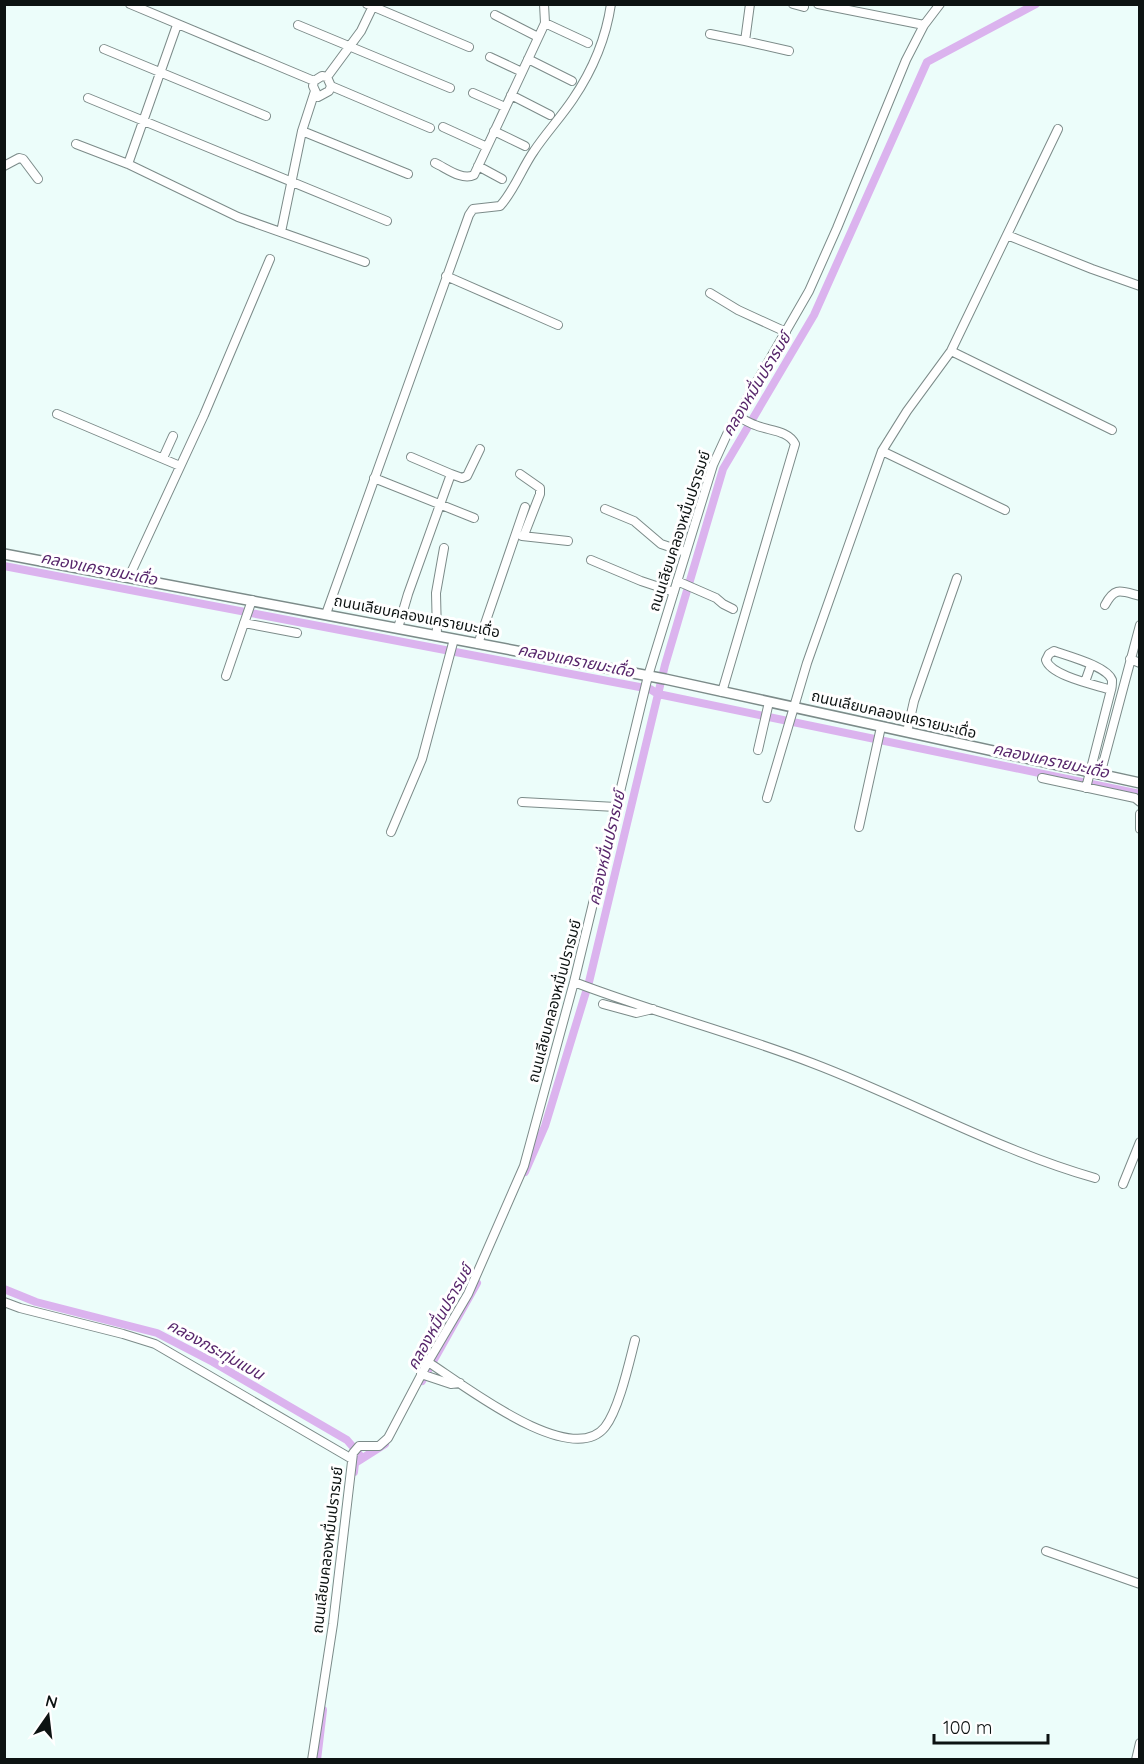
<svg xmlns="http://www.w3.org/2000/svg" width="1144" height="1764" font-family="Quicksand,'Noto Sans Thai',sans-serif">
	<rect width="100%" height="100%" fill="#ecfdfa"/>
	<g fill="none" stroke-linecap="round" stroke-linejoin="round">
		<path stroke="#dbb3ee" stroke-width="8" d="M 4,566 L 650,689 L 658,694 L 1140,794
			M 525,1172 L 545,1126 L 589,982 L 665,665 L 723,469 L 814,315 L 927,62 L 1036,4
			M 4,1289 L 36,1302 L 157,1333 L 213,1362 L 347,1440 L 359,1454
			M 422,1381 L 477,1283
			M 354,1472 L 355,1463 L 385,1444
			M 317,1760 L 323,1710"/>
		<g stroke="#7c8b89" stroke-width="10">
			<path id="minor" d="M 130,4 L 314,81
				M 367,4 L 469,47
				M 750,4 L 745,41 L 789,51
				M 793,4 L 804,7
				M 818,4 L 924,25
				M 495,15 L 538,37
				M 545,23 L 588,43
				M 298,25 L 450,88
				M 710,34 L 745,41
				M 104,49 L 266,116
				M 490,57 L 522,72
				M 528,59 L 572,81
				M 322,76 L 327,77 L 331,86 L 329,91 L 318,97 L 313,86 L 314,81 Z
				M 327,77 L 361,31 L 374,4
				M 331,86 L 430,128
				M 473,93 L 505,107
				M 511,95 L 550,115
				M 88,98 L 387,221
				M 443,127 L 487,147
				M 302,131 L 408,174
				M 494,131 L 525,146
				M 76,144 L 128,164 L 238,217 L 365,262
				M 435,163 C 446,168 462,181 474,175 L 545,23 L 544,4
				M 128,164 L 177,25
				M 4,166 L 19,158 L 23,159 L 38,179
				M 478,166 L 502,179
				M 281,232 L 302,131 L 315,91
				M 1007,235 L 1092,269 L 1140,286
				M 446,276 L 558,325
				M 710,293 L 738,310 L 786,332
				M 951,351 L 1112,430
				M 57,414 L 180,466
				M 882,451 L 1005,510
				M 411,457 L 451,474
				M 163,458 L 173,436
				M 520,474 L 540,488 L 540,494 L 524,535
				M 374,478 L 474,518
				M 605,509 L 634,521 L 661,544 L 685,552
				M 522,536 L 568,541
				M 591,560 L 641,581 L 674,592
				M 129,577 L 204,415 L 270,259
				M 677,581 L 716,598 L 723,604 L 733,609
				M 1105,605 C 1115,586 1121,591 1140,596
				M 326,614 L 469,215 L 473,209 L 500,206 C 514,191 522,168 534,151 C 546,133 561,117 573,99 C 592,71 606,38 611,4
				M 244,623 L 297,633
				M 398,628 L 408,594 L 451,474 L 462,478 L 467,476 L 480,449
				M 437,635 L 436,593 L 444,548
				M 478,644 L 525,507
				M 1130,659 L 1140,663
				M 226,676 L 252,600
				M 1085,682 L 1091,665
				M 722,692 L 795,444 C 788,430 769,431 755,425 C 749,423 743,419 737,416
				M 907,732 L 914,701 L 957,578
				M 758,750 L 769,702
				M 1100,775 L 1140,625
				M 1042,778 L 1135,798 L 1140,802
				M 1086,788 L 1111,690 C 1112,688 1112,682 1112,680 C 1107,666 1068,656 1054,651 L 1049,654 L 1046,660 C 1051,676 1096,685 1111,690
				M 767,798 L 807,663 L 882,451 L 907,411 L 951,351 L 1058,129
				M 522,802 L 616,807
				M 1140,814 L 1140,829
				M 859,827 L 881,727
				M 391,832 L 422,759 L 454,639
				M 574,982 C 652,1012 734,1033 812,1063 C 907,1099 997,1150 1095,1178
				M 603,1004 L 636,1013 L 653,1009
				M 1123,1184 L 1140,1142
				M 4,1302 L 20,1308 L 123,1334 L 155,1344 L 352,1459
				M 428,1362 C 461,1383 571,1470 605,1427 C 619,1409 629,1363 635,1340
				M 421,1374 L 451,1384 L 460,1383
				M 1046,1551 L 1140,1584
				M 312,1760 L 333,1624 L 353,1453 L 359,1446 L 379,1446 L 388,1438 L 428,1362 L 468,1294 L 524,1166 L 574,982 L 648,676 L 713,465 L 729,430 L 809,291 L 837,228 L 906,60 L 924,25 L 940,4
				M 1136,1760 L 1140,1743"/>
		</g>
		<g stroke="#7c8b89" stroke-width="12">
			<path id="tertiary" d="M 4,554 L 665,679 L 1140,783"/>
		</g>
		<use href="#minor" stroke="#fff" stroke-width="8"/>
		<use href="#tertiary" stroke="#fff" stroke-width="9"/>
	</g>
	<g text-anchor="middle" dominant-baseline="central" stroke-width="6" stroke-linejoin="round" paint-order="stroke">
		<g font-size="15" fill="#0d1312" stroke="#fff">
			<text transform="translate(679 531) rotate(-72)">ถนนเลียบคลองหมื่นปรารมย์</text>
			<text transform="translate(417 616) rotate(11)">ถนนเลียบคลองแครายมะเดื่อ</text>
			<text transform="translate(894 714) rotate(13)">ถนนเลียบคลองแครายมะเดื่อ</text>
			<text transform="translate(554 1001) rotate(-75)">ถนนเลียบคลองหมื่นปรารมย์</text>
			<text transform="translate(327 1550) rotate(-83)">ถนนเลียบคลองหมื่นปรารมย์</text>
		</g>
		<g font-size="16" font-style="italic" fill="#57266b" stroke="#fff">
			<text transform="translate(756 384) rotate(-59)">คลองหมื่นปรารมย์</text>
			<text transform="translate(99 568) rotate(11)">คลองแครายมะเดื่อ</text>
			<text transform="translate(576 660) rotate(11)">คลองแครายมะเดื่อ</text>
			<text transform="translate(1051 760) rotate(12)">คลองแครายมะเดื่อ</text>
			<text transform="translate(606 848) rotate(-77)">คลองหมื่นปรารมย์</text>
			<text transform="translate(439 1317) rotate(-61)">คลองหมื่นปรารมย์</text>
			<text transform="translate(216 1349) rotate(29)">คลองกระทุ่มแบน</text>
		</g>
	</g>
	<rect width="1144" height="1764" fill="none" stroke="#0d1312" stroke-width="12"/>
	<g transform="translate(48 1716) rotate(14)" stroke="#ffffff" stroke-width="4.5" paint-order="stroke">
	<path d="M0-4.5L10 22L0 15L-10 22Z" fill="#0d1312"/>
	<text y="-9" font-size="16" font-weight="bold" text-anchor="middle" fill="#0d1312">N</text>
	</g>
	<path d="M934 1734v9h114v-9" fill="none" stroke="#0d1312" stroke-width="3"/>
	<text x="943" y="1734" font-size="18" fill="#0d1312" stroke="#ffffff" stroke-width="4.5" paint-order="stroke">100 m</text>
</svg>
